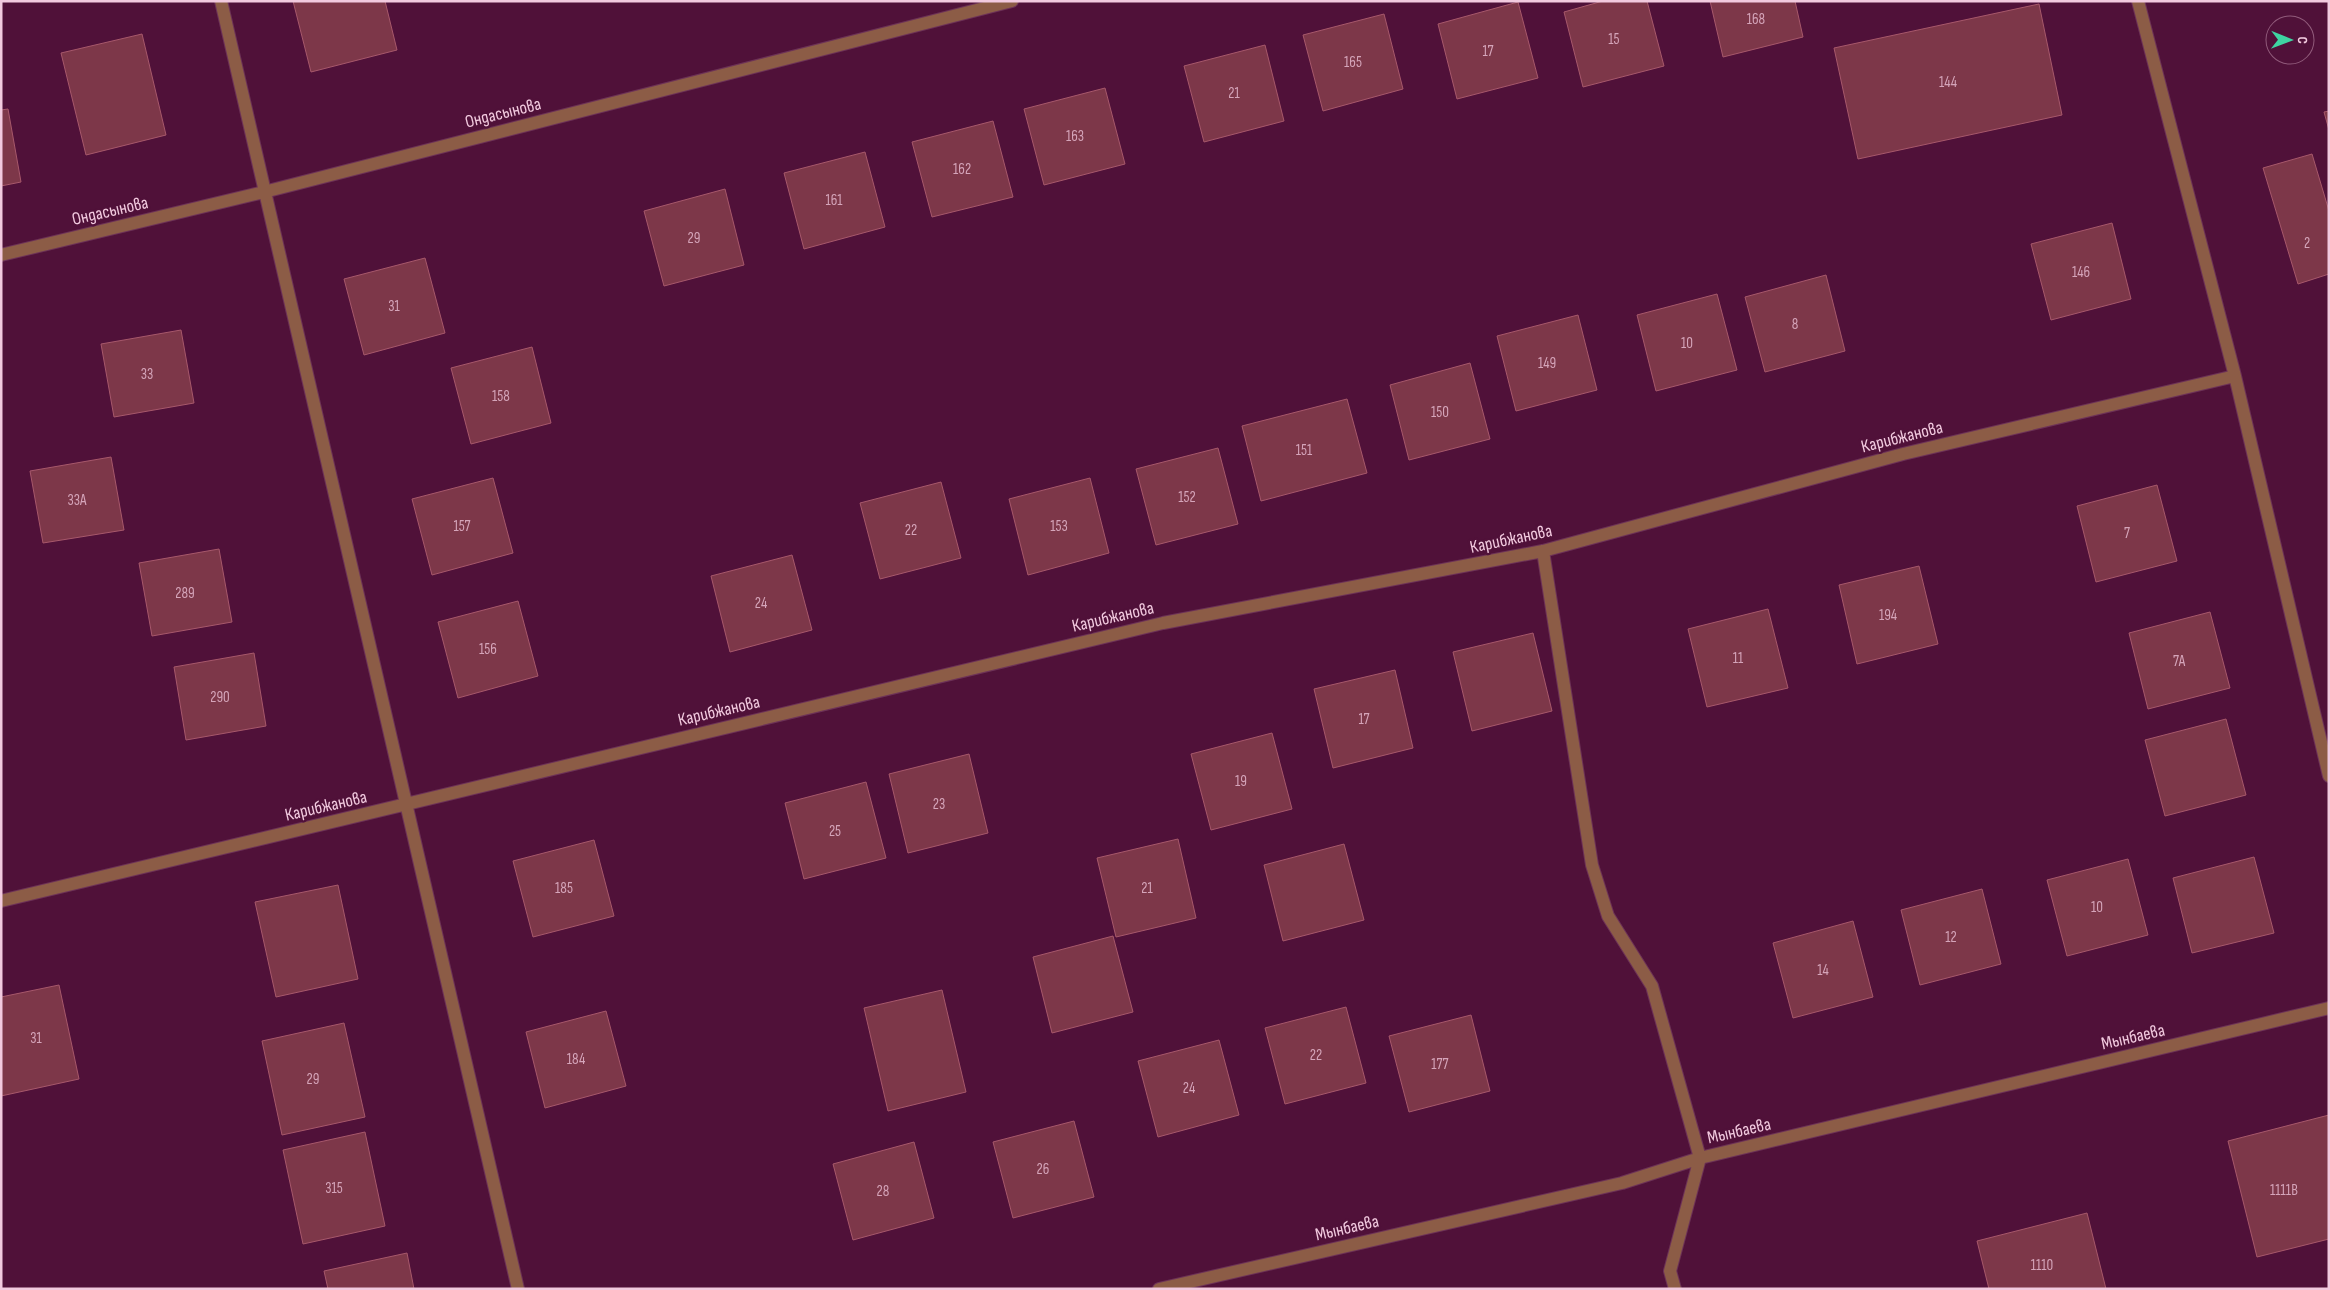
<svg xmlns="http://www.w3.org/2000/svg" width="2330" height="1290" font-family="'Sofia Sans Condensed',sans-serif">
	<rect width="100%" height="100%" fill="#501139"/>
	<path fill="#7d3749" stroke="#a7586b" d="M 293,1 L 385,1 L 397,50 L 311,72 Z
		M 1603,1 L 1647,1 L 1664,66 L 1583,87 L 1564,12 Z
		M 1710,1 L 1795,1 L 1803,37 L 1723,57 Z
		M 1518,2 L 1538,78 L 1457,99 L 1438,24 Z
		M 2039,4 L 2062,115 L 1858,159 L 1834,48 Z
		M 1384,14 L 1403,89 L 1323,111 L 1303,35 Z
		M 142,34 L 166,135 L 86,155 L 61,53 Z
		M 1265,45 L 1284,121 L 1204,142 L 1184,66 Z
		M 1105,88 L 1125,164 L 1044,185 L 1024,109 Z
		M 8,109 L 21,182 L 1,186 L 1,110 Z
		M 2329,111 L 2329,130 L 2324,112 Z
		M 993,121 L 1013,197 L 932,217 L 912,142 Z
		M 865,152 L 885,227 L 804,249 L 784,173 Z
		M 2312,154 L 2329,211 L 2329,274 L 2298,284 L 2263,168 Z
		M 725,189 L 744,265 L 664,286 L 644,211 Z
		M 2112,223 L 2131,299 L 2051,320 L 2031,244 Z
		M 425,258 L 445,333 L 364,355 L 344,279 Z
		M 1826,275 L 1845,351 L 1765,372 L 1745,297 Z
		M 1717,294 L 1737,370 L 1656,391 L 1637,315 Z
		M 1578,315 L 1597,390 L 1516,411 L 1497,336 Z
		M 181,330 L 194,403 L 114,417 L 101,344 Z
		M 532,347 L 551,423 L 471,444 L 451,368 Z
		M 1470,363 L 1490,439 L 1409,460 L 1390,385 Z
		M 1347,399 L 1367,473 L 1261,501 L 1242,426 Z
		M 1218,448 L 1238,524 L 1156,545 L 1136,469 Z
		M 111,457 L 124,530 L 43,543 L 30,471 Z
		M 493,478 L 513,553 L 432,575 L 412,499 Z
		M 1090,478 L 1109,553 L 1028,575 L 1009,499 Z
		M 941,482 L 961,558 L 880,579 L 860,503 Z
		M 2157,485 L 2177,561 L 2096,582 L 2077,506 Z
		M 219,549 L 232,622 L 152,636 L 139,563 Z
		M 792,555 L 812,630 L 730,652 L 711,576 Z
		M 1919,566 L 1938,644 L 1857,664 L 1839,585 Z
		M 518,601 L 538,676 L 458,698 L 438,622 Z
		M 1768,609 L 1788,688 L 1707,707 L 1688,629 Z
		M 2210,612 L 2230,688 L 2148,709 L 2129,633 Z
		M 1533,633 L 1552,711 L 1472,731 L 1453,652 Z
		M 254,653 L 266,726 L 186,740 L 174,667 Z
		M 1395,670 L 1413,748 L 1333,768 L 1314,689 Z
		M 2226,719 L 2246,795 L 2165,816 L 2145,740 Z
		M 1272,733 L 1292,809 L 1211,830 L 1191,754 Z
		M 969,754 L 988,833 L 908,853 L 889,774 Z
		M 866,782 L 886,858 L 804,879 L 785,803 Z
		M 1178,839 L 1196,918 L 1116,937 L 1097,858 Z
		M 594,840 L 614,916 L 533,937 L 513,861 Z
		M 1344,844 L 1364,920 L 1283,941 L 1264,865 Z
		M 2254,857 L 2274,933 L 2192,953 L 2173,878 Z
		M 2128,859 L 2148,935 L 2067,956 L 2047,880 Z
		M 338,885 L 358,979 L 276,997 L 255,902 Z
		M 1982,889 L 2001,964 L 1920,985 L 1901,910 Z
		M 1853,921 L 1873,997 L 1793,1018 L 1773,943 Z
		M 1113,936 L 1133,1012 L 1052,1033 L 1033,957 Z
		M 59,985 L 79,1079 L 1,1096 L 1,997 Z
		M 942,990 L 966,1092 L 888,1111 L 864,1008 Z
		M 1346,1007 L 1366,1083 L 1285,1104 L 1265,1028 Z
		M 606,1011 L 626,1086 L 545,1108 L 526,1032 Z
		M 1471,1015 L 1490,1091 L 1409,1112 L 1389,1036 Z
		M 344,1023 L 365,1117 L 282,1135 L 262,1041 Z
		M 1219,1040 L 1239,1115 L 1158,1137 L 1138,1061 Z
		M 2329,1115 L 2329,1239 L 2257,1257 L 2228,1141 Z
		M 1074,1121 L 1094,1197 L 1013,1218 L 993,1142 Z
		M 365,1132 L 385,1226 L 303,1244 L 283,1150 Z
		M 914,1142 L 934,1218 L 853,1240 L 833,1164 Z
		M 2087,1213 L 2106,1289 L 1989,1289 L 1977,1241 Z
		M 407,1253 L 414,1289 L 328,1289 L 324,1271 Z"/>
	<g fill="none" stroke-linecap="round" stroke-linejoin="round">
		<g stroke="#6d3257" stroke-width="14">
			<path id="minor" d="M 221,1 L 518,1289
				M 2138,1 L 2235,376 L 2329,776
				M 1,255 L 264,192 L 1012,1
				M 1543,551 L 1592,865 L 1608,916 L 1652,986 L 1700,1158 L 1670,1271 L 1675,1289
				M 1,901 L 1163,623 L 1543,551 L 1903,454 L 2235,376
				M 1159,1289 L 1622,1183 L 1700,1158 L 2329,1008"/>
		</g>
		<use href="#minor" stroke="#8c5c46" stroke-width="12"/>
	</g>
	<g text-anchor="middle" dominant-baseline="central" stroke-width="4.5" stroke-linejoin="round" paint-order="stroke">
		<g font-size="15" fill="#d5a5ba">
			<text x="1756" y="19">168</text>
			<text x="1614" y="39">15</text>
			<text x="1488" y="51">17</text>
			<text x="1353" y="62">165</text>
			<text x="1948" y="82">144</text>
			<text x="1234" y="93">21</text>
			<text x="1075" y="136">163</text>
			<text x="962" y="169">162</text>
			<text x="834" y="200">161</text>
			<text x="694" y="238">29</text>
			<text x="2307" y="243">2</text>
			<text x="2081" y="272">146</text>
			<text x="394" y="306">31</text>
			<text x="1795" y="324">8</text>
			<text x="1687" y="343">10</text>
			<text x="1547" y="363">149</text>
			<text x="147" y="374">33</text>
			<text x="501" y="396">158</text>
			<text x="1440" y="412">150</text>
			<text x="1304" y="450">151</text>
			<text x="1187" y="497">152</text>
			<text x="77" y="500">33А</text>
			<text x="462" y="526">157</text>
			<text x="1059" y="526">153</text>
			<text x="911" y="530">22</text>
			<text x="2127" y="533">7</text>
			<text x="185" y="593">289</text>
			<text x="761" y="603">24</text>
			<text x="1888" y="615">194</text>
			<text x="488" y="649">156</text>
			<text x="1738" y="658">11</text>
			<text x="2179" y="661">7А</text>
			<text x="220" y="697">290</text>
			<text x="1364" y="719">17</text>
			<text x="1241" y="781">19</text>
			<text x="939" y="804">23</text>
			<text x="835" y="831">25</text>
			<text x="564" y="888">185</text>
			<text x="1147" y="888">21</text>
			<text x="2097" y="907">10</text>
			<text x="1951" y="937">12</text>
			<text x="1823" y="970">14</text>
			<text x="36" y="1038">31</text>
			<text x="1316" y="1055">22</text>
			<text x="576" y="1059">184</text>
			<text x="1440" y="1064">177</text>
			<text x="313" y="1079">29</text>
			<text x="1189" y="1088">24</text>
			<text x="1043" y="1169">26</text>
			<text x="334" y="1188">315</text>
			<text x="2284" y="1190">1111В</text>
			<text x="883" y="1191">28</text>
			<text x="2042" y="1265">1110</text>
		</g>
		<g font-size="18" fill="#f2cadf" stroke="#501139">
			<text transform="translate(503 113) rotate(-14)">Ондасынова</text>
			<text transform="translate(110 211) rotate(-13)">Ондасынова</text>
			<text transform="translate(1902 437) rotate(-14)">Карибжанова</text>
			<text transform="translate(1511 539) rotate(-12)">Карибжанова</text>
			<text transform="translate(1113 617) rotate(-13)">Карибжанова</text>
			<text transform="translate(719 711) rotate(-13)">Карибжанова</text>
			<text transform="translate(326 806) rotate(-13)">Карибжанова</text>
			<text transform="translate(2133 1037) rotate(-13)">Мынбаева</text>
			<text transform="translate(1739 1131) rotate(-13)">Мынбаева</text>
			<text transform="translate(1347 1228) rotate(-13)">Мынбаева</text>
		</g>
	</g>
	<rect width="2330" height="1290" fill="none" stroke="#f2cadf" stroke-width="5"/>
	<g transform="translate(2290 40) rotate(91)"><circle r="24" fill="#501139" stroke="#915b7b"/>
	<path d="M0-4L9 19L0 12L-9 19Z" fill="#3fd4a2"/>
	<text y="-8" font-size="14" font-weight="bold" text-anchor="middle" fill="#f2cadf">С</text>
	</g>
</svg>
